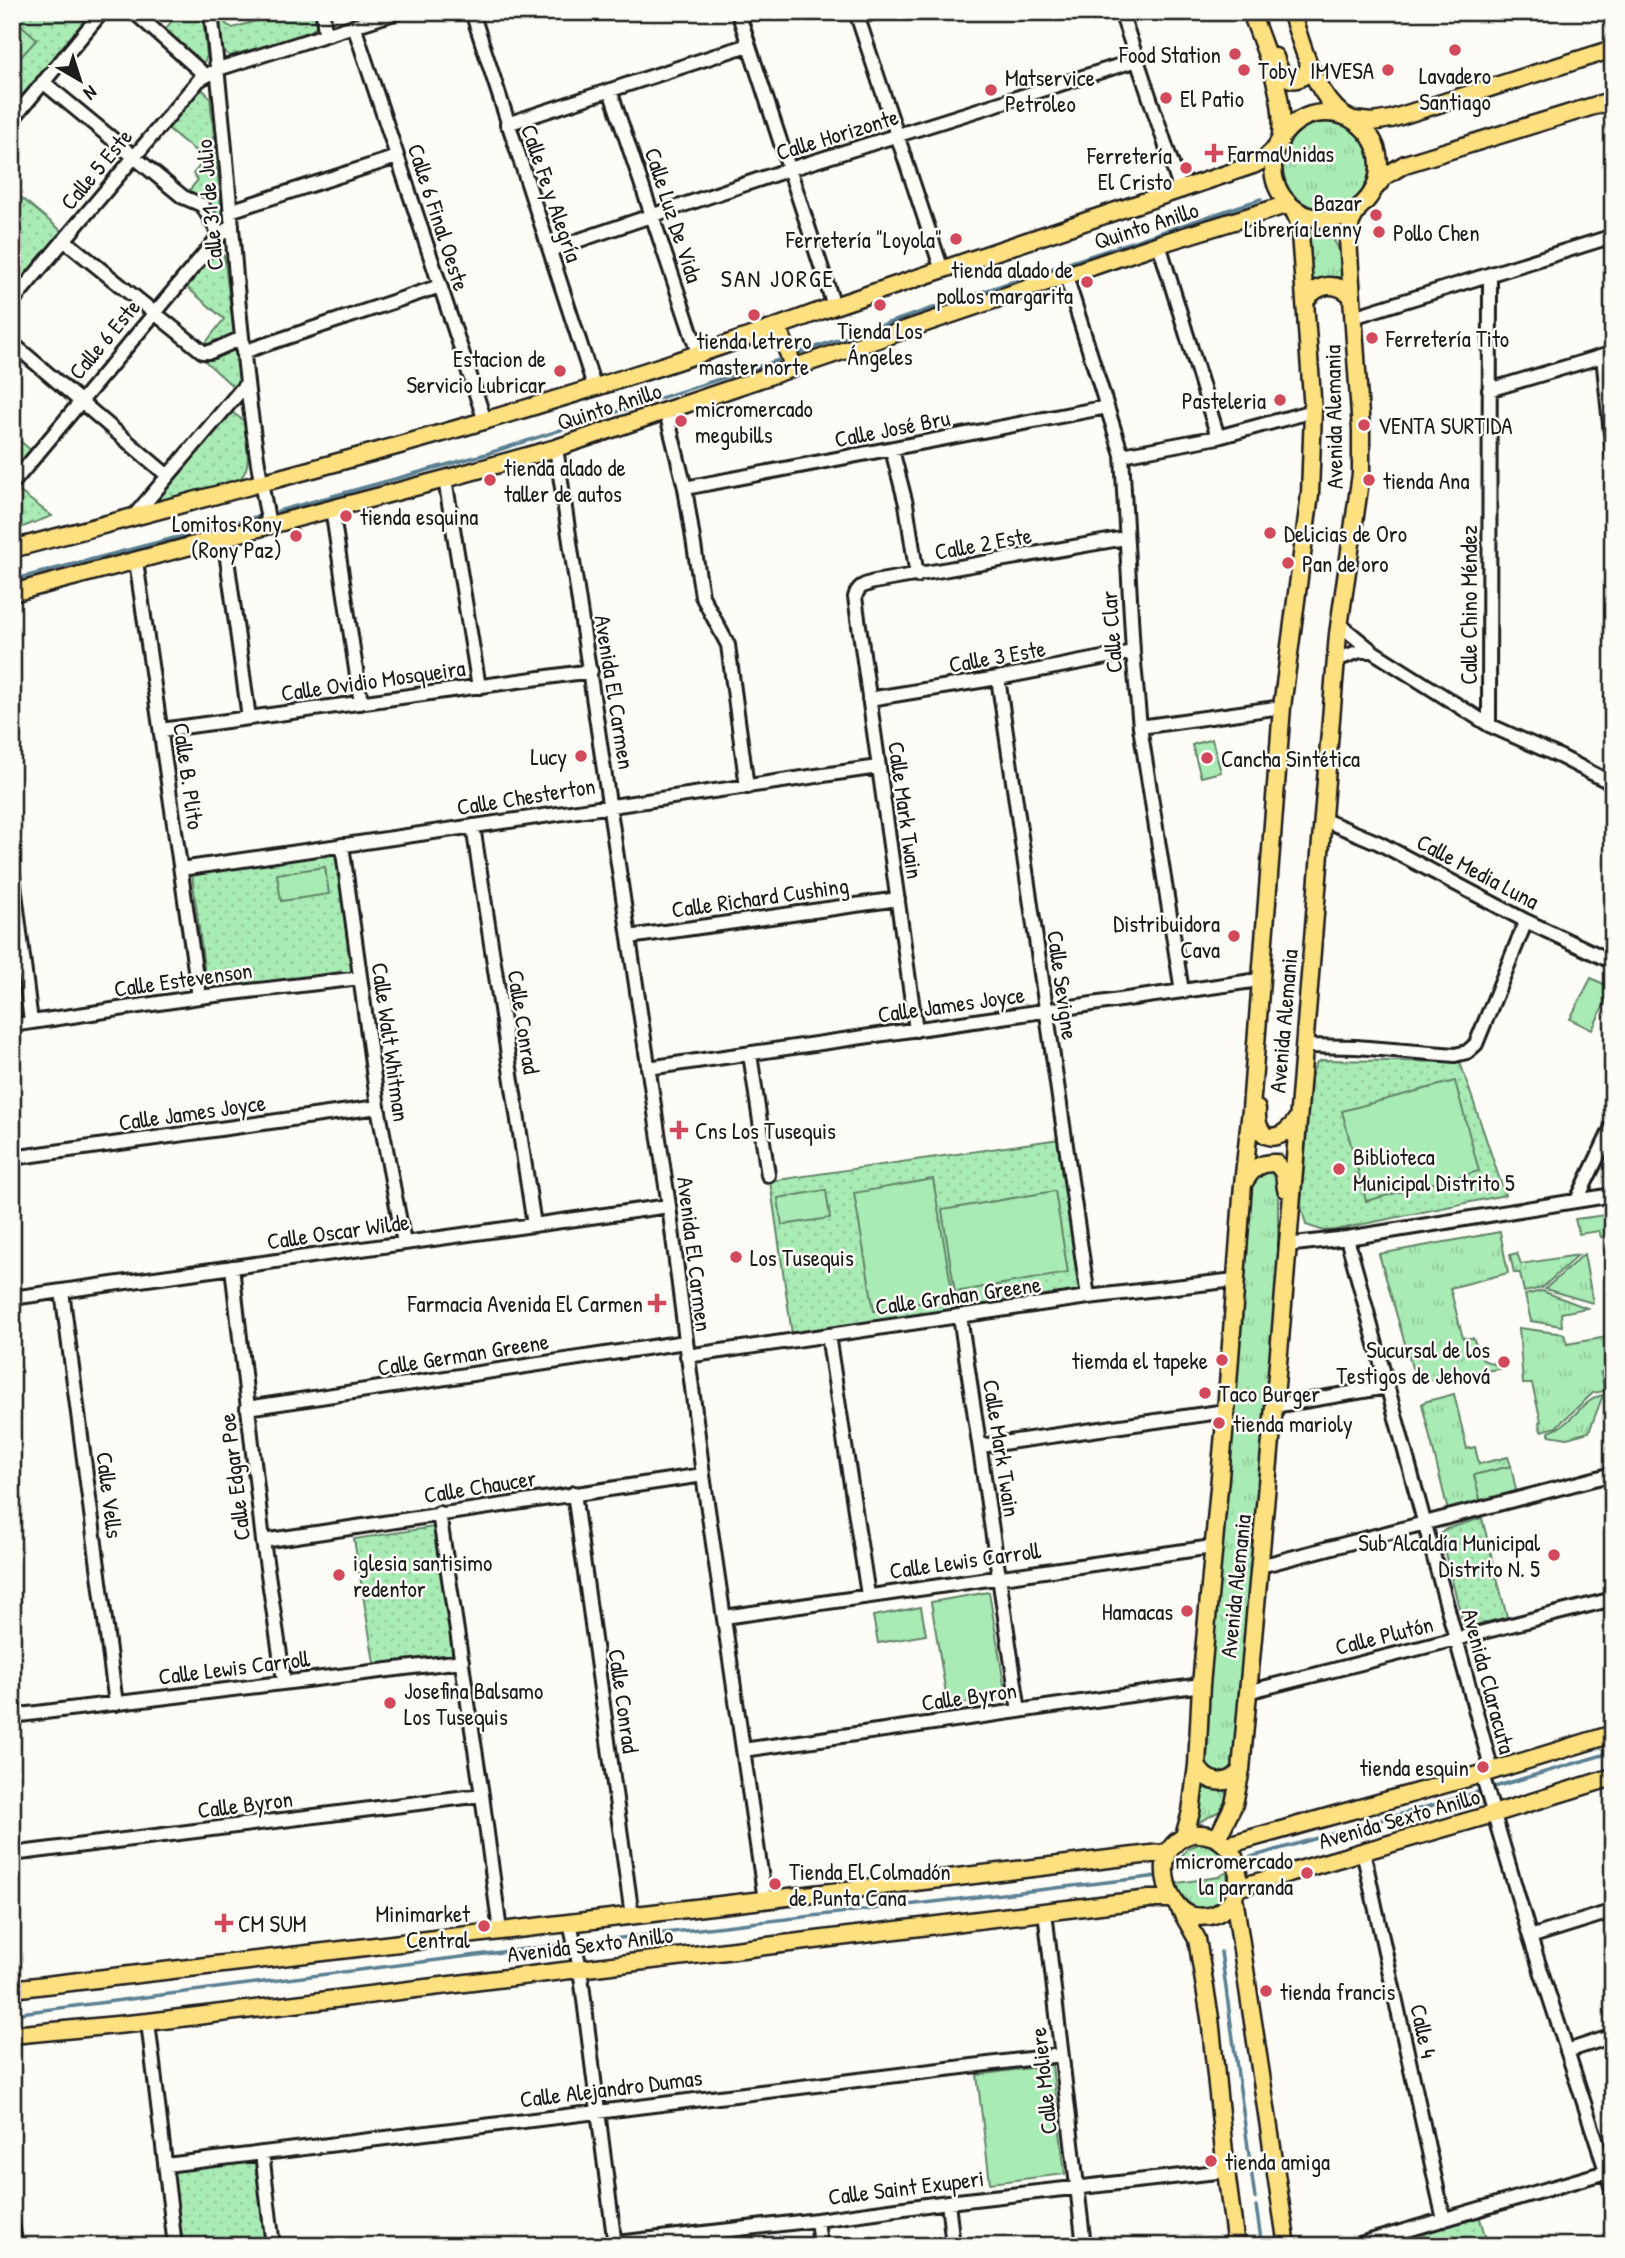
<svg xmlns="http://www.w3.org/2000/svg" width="1625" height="2258" font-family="'Patrick Hand',sans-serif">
	<defs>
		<pattern id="grass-tufts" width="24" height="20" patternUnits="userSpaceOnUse" patternTransform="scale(1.75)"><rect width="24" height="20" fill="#a9ebb5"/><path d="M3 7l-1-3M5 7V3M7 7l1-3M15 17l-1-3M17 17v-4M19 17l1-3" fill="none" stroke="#91c99b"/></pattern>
		<pattern id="park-dots" width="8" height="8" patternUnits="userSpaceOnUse" patternTransform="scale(1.75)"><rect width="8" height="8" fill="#a9ebb5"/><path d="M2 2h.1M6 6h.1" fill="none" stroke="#91c99b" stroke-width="1.8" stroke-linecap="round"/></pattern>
	</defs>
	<rect width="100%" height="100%" fill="#fdfcf7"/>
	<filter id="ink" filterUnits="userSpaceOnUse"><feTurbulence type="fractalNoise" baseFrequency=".0143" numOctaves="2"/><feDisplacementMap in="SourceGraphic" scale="14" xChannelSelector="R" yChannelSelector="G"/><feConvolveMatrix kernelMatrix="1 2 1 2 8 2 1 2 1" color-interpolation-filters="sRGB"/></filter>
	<g filter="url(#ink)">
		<path fill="url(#grass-tufts)" stroke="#628468" stroke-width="2" d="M1282 167a45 45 0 1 1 90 0a45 45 0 1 1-90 0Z
			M 1308,226 C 1339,231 1342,255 1345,281 L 1331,278 L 1313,283 Z
			M 1268,1169 L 1278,1173 L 1278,1278 L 1238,1762 L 1227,1775 L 1211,1772 L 1207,1767 L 1210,1672 L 1251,1182 Z
			M 1605,1215 L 1610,1219 L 1613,1235 L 1601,1237 L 1599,1231 L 1579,1234 L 1575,1219 Z
			M 1500,1232 L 1508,1273 L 1450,1288 L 1463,1338 L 1473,1338 L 1483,1360 L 1504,1368 L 1424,1381 L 1420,1370 L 1412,1368 L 1379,1254 Z
			M 1517,1253 L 1521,1264 L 1578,1255 L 1542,1288 L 1524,1292 L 1520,1273 L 1514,1273 L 1510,1255 Z
			M 1584,1254 L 1593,1303 L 1545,1289 Z
			M 1542,1291 L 1587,1308 L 1561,1313 L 1562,1326 L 1531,1321 L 1525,1295 Z
			M 1519,1328 L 1564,1334 L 1567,1344 L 1613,1336 L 1613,1370 L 1601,1372 L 1604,1391 L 1593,1393 L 1556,1427 L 1541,1431 L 1539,1422 L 1541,1421 L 1532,1384 L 1523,1384 Z
			M 1454,1394 L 1467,1449 L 1475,1447 L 1479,1464 L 1508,1457 L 1511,1466 L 1475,1475 L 1481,1503 L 1448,1511 L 1422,1404 L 1424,1402 Z
			M 1603,1395 L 1589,1432 L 1567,1438 L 1549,1435 L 1549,1432 C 1571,1426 1581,1400 1603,1395 Z
			M 1201,1782 C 1211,1791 1222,1791 1235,1787 L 1225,1808 L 1196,1824 Z
			M 1202,1843 L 1216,1848 L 1224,1856 L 1177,1862 L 1188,1848 Z
			M 1227,1872 C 1232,1917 1185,1921 1177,1883 L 1218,1877 Z"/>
		<path fill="url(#park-dots)" stroke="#628468" stroke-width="2" d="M 12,12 L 95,12 L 12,114 Z
			M 179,12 L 202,12 L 207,55 L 203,66 L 163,32 Z
			M 215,12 L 224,12 L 226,24 L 233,28 L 283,12 L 315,12 L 316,26 L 310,33 L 229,56 L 221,48 Z
			M 203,90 L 210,97 L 222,216 L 220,225 L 186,194 L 198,180 L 193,174 L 205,159 L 166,127 L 193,94 Z
			M 12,190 L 64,233 L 12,295 Z
			M 213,251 L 218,251 L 224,256 L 240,380 L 236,389 L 197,354 L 224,319 L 183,284 Z
			M 232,412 L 244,421 C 245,440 256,472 235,482 L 151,504 L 226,415 Z
			M 12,434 L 32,451 L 12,475 Z
			M 16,489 L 52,516 L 12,531 L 12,493 Z
			M 338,853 L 355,972 L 207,990 L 192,875 Z
			M 1323,1060 L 1460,1062 L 1505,1195 L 1335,1230 L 1324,1231 L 1306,1225 L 1301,1205 L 1311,1075 L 1317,1062 Z
			M 1060,1139 L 1083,1292 L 792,1334 L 770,1181 Z
			M 1482,1518 L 1507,1617 L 1468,1627 L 1463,1623 L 1440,1534 L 1446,1529 Z
			M 434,1527 L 454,1661 L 375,1669 L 354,1539 Z
			M 263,2159 L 274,2246 L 179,2246 L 170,2174 L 173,2170 Z
			M 1479,2215 L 1488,2246 L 1426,2246 L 1422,2231 Z"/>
		<path fill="#a9ebb5" stroke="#628468" stroke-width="2" d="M 12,17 L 37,39 L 12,67 Z
			M 1212,739 L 1221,772 L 1201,777 L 1192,745 Z
			M 325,867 L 329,894 L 281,901 L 277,874 Z
			M 1591,978 L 1612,988 L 1592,1030 L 1570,1019 Z
			M 1455,1081 L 1479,1171 L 1366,1201 L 1342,1111 Z
			M 933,1179 L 953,1297 L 874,1311 L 854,1193 Z
			M 826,1190 L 830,1218 L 782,1225 L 778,1198 Z
			M 1055,1191 L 1068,1273 L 955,1292 L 942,1210 Z
			M 1511,1466 L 1517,1495 L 1481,1503 L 1474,1475 Z
			M 989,1592 L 1006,1696 L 948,1706 L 931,1602 Z
			M 921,1607 L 926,1635 L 878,1643 L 873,1616 Z
			M 1052,2065 L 1065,2174 L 990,2183 L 977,2075 Z"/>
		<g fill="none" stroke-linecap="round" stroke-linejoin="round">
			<path stroke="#5a8093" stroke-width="3.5" d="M 798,353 L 1261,199
				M 278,511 L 486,454 L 782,359
				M 12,580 L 263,515
				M 1491,1788 L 1613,1752
				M 1251,1857 L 1482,1791
				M 1221,1952 L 1255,2198
				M 12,2014 L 517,1950 L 1159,1876
				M 1256,2206 L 1262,2246"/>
			<g stroke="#1c1c1c" stroke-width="18">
				<path id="minor" d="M 134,12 L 206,76
					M 211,12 C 221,100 229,188 236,277 C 244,359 252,442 269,524
					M 323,12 L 325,35
					M 472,12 L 594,386
					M 738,12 L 834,306
					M 856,12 L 942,270
					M 1121,12 L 1181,191
					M 858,18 L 874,12
					M 354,26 L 485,421
					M 43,82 L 183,197 L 202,205 L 220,235
					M 610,90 L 698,353
					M 12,120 L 102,12
					M 507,124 L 748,45
					M 230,211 L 397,157
					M 64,240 L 203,352 L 210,352 L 242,338
					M 1159,244 L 1218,437
					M 550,250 L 790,169 L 1137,60
					M 1066,276 L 1122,455 L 1133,652 L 1140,727 L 1182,991
					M 12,302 L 199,80 L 218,69 L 398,12
					M 1353,317 L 1613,236
					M 12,343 L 168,476
					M 243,352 L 440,286
					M 1603,356 L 1613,454
					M 1489,390 L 1613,353
					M 666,412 L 685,488 L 702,596 L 728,645 L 747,787
					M 556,448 L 669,1206 L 703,1475 L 765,1900
					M 892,450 L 906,504 L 917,576
					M 1122,455 L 1218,437 L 1313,411
					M 445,479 L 479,687
					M 12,484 L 220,235 L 232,225
					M 685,488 L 1107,407
					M 332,508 L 361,703
					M 134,516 L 246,384
					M 224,537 L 249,718
					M 136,561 L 199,997
					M 1339,624 L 1372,651 L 1489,725 L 1561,757 L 1613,784
					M 1336,660 L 1360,651 L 1372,651
					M 998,678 L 1088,1297
					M 869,699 L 998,678 L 1133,652
					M 1489,725 L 1490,274
					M 1140,727 L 1282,707
					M 161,730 L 591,671
					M 1322,819 L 1379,843 L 1526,921 L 1613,962
					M 473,826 L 534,1225
					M 342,845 L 378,1107 L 404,1243
					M 12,868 L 31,1022
					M 181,869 L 878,767
					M 629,937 L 898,899
					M 12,1025 L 199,997 L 360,978
					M 916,1030 L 855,597 C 858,586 864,585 874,582 L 1125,538
					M 1305,1046 L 1356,1047 L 1455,1055 L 1467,1052 L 1476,1044 L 1526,921
					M 750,1054 L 768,1175
					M 648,1068 L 1259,980
					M 12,1158 L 378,1107
					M 1577,1200 L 1613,1125
					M 1347,1238 L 1492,1771
					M 1286,1245 L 1347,1238 L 1613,1195
					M 232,1267 L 263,1541 L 284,1681
					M 62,1291 L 116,1704
					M 12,1298 L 669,1206
					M 960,1316 L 1019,1711
					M 828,1335 L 868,1595
					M 687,1356 L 1088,1297 L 1235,1280
					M 1274,1406 L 1387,1387
					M 247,1408 L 685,1342
					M 981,1446 L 1226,1411
					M 574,1493 L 632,1916
					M 439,1513 L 482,1795 L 500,1931
					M 263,1541 L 703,1475
					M 1260,1566 L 1613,1474
					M 724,1617 L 1212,1547
					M 1247,1692 L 1613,1599
					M 12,1716 L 462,1661
					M 743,1750 L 1201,1685
					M 1482,1774 L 1530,1937 L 1613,2192
					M 1363,1851 L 1444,2220
					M 12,1854 L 482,1795
					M 1045,1912 L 1084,2246
					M 570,1923 L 580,1968 L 615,2246
					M 1530,1937 L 1613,1911
					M 148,2022 L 175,2246
					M 1567,2051 L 1613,2036
					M 262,2153 L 273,2246
					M 166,2165 L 1061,2055
					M 948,2202 L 953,2246
					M 817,2220 L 820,2246
					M 12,2225 L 16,2246
					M 718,2232 L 719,2246
					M 591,2246 L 817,2220 L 948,2202 L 1226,2171
					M 1353,2246 L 1606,2172"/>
			</g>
			<g stroke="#1c1c1c" stroke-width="21">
				<path id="major" d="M 1251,12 C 1265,52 1288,99 1280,142
					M 1291,12 C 1304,49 1312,90 1344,116
					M 1275,57 C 1277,63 1278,69 1283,74 C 1293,85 1307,78 1309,64
					M1273 166a53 53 0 1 1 106 0a53 53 0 1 1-106 0Z
					M 1353,120 L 1372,122 L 1391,119 L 1613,49
					M 1375,188 L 1385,176 L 1405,164 L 1613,100
					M 1306,300 C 1318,283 1337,281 1352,296
					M 778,327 L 794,368
					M 12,549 C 288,476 566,406 834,306 L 1253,165 L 1263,160 L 1278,146
					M 12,593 L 445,479 L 556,448 L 1159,244 L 1289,204
					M 1257,1109 C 1255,1143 1280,1145 1297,1119
					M 1243,1184 C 1251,1170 1259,1162 1276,1163 L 1284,1173 L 1286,1189
					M 1197,1765 C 1206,1785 1229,1787 1241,1770
					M 1192,1834 C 1256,1830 1250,1926 1194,1916 C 1180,1913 1171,1899 1167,1885 C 1161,1862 1167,1841 1192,1834 Z
					M 1184,1836 L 1191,1812 L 1197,1765 L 1201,1685 L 1226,1411 L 1243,1184 L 1251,1109 L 1282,707 L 1310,494 L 1313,411 L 1300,233 L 1298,220 L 1292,207
					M 1218,1837 L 1234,1804 L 1241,1770 L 1280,1341 L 1338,634 L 1361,474 L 1361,430 L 1348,239 L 1351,222 L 1359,207
					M 1227,1845 L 1482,1774 L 1613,1734
					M 1237,1888 L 1493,1814 L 1613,1777
					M 1234,1897 L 1287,2246
					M 1180,1909 L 1197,1939 L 1210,2018 L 1226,2171 L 1236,2246
					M 12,1989 L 1168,1852
					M 12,2035 L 148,2022 L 1149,1899 L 1173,1899"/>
			</g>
			<use href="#minor" stroke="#fdfcf7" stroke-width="12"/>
			<use href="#major" stroke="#fde080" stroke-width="16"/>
		</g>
	</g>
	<g fill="#d1495b" stroke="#fdfcf7" stroke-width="2.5">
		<circle cx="1455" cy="50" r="7"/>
		<circle cx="1235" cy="54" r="7"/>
		<circle cx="1244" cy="70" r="7"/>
		<circle cx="1388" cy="70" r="7"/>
		<circle cx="991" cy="90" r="7"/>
		<circle cx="1166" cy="98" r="7"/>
		<path d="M1210.5 142.5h7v7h7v7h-7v7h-7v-7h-7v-7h7z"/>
		<circle cx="1186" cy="168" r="7"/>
		<circle cx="1376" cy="215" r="7"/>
		<circle cx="1379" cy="232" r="7"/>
		<circle cx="956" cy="239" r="7"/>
		<circle cx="1087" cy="282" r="7"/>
		<circle cx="880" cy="305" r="7"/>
		<circle cx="754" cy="315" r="7"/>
		<circle cx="1372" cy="338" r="7"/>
		<circle cx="560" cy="371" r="7"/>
		<circle cx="1280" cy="400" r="7"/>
		<circle cx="681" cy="421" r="7"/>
		<circle cx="1364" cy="425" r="7"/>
		<circle cx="490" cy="480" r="7"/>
		<circle cx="1369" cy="480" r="7"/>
		<circle cx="346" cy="516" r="7"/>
		<circle cx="1270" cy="533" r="7"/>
		<circle cx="296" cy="536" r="7"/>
		<circle cx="1288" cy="563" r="7"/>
		<circle cx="581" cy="756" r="7"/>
		<circle cx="1207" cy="758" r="7"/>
		<circle cx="1234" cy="936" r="7"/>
		<path d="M675.5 1119.5h7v7h7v7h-7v7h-7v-7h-7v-7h7z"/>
		<circle cx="1339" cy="1169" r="7"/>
		<circle cx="736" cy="1257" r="7"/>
		<path d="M653.5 1292.5h7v7h7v7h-7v7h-7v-7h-7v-7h7z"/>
		<circle cx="1222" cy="1360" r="7"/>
		<circle cx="1504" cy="1362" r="7"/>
		<circle cx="1205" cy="1393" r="7"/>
		<circle cx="1219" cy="1423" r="7"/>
		<circle cx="1554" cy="1555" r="7"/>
		<circle cx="339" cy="1575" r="7"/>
		<circle cx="1187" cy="1611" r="7"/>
		<circle cx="390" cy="1703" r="7"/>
		<circle cx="1483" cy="1767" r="7"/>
		<circle cx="1307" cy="1873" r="7"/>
		<circle cx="775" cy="1884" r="7"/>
		<path d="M220.5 1912.5h7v7h7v7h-7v7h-7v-7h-7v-7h7z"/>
		<circle cx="484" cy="1926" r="7"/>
		<circle cx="1266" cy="1991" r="7"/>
		<circle cx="1211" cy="2161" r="7"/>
	</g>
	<g text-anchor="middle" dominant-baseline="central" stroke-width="5" stroke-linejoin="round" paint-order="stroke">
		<g font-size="23" fill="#1c1c1c" stroke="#fdfcf7" text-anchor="start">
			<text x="1221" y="54" text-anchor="end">Food Station</text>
			<text x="1258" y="70">Toby</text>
			<text x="1374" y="70" text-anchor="end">IMVESA</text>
			<text x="1455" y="75" text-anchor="middle">Lavadero<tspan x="1455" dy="26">Santiago</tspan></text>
			<text x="1005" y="77">Matservice<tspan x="1005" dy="26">Petroleo</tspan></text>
			<text x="1180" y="98">El Patio</text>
			<text x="1228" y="153">FarmaUnidas</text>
			<text x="1172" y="155" text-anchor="end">Ferretería<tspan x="1172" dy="26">El Cristo</tspan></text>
			<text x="1362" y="202" text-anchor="end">Bazar<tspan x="1362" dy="26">Librería Lenny</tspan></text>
			<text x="1393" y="232">Pollo Chen</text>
			<text x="942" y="239" text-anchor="end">Ferretería "Loyola"</text>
			<text x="1073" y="269" text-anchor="end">tienda alado de<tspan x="1073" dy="26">pollos margarita</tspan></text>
			<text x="880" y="330" text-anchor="middle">Tienda Los<tspan x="880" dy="26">Ángeles</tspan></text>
			<text x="1386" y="338">Ferretería Tito</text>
			<text x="754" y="340" text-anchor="middle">tienda letrero<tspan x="754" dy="26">master norte</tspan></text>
			<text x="546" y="358" text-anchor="end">Estacion de<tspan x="546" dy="26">Servicio Lubricar</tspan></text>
			<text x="1266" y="400" text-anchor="end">Pasteleria</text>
			<text x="695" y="408">micromercado<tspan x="695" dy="26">megubills</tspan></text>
			<text x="1378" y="425">VENTA SURTIDA</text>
			<text x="504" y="467">tienda alado de<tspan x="504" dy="26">taller de autos</tspan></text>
			<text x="1383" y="480">tienda Ana</text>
			<text x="360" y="516">tienda esquina</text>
			<text x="282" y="523" text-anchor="end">Lomitos Rony<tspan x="282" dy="26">(Rony Paz)</tspan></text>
			<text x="1284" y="533">Delicias de Oro</text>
			<text x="1302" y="563">Pan de oro</text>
			<text x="567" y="756" text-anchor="end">Lucy</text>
			<text x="1221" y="758">Cancha Sintética</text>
			<text x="1220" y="923" text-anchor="end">Distribuidora<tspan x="1220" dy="26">Cava</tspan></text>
			<text x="695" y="1130">Cns Los Tusequis</text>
			<text x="1353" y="1156">Biblioteca<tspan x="1353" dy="26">Municipal Distrito 5</tspan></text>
			<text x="750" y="1257">Los Tusequis</text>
			<text x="643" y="1303" text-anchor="end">Farmacia Avenida El Carmen</text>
			<text x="1490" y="1349" text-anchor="end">Sucursal de los<tspan x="1490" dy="26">Testigos de Jehová</tspan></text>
			<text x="1208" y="1360" text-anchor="end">tiemda el tapeke</text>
			<text x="1219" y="1393">Taco Burger</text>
			<text x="1233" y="1423">tienda marioly</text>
			<text x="1540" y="1542" text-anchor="end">Sub Alcaldía Municipal<tspan x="1540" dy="26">Distrito N. 5</tspan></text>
			<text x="353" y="1562">iglesia santisimo<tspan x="353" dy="26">redentor</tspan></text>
			<text x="1173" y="1611" text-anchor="end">Hamacas</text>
			<text x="404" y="1690">Josefina Balsamo<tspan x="404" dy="26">Los Tusequis</tspan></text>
			<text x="1469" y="1767" text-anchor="end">tienda esquin</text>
			<text x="1293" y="1860" text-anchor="end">micromercado<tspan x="1293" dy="26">la parranda</tspan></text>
			<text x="789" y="1871">Tienda El Colmadón<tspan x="789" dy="26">de Punta Cana</tspan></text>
			<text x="470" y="1913" text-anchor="end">Minimarket<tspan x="470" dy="26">Central</tspan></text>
			<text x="238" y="1923">CM SUM</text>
			<text x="1280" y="1991">tienda francis</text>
			<text x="1225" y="2161">tienda amiga</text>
		</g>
		<g font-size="23" fill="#1c1c1c" stroke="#fdfcf7">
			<text transform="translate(837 134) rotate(-17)">Calle Horizonte</text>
			<text transform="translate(96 169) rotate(-50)">Calle 5 Este</text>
			<text transform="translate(552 193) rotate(71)">Calle Fe y Alegría</text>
			<text transform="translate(209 205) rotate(-95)">Calle 31 de Julio</text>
			<text transform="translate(674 215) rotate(72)">Calle Luz De Vida</text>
			<text transform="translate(439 217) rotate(72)">Calle 6 Final Oeste</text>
			<text transform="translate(1146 225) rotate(-18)">Quinto Anillo</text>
			<text transform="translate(104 339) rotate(-50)">Calle 6 Este</text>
			<text transform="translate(609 406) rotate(-18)">Quinto Anillo</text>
			<text transform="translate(1333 417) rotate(-91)">Avenida Alemania</text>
			<text transform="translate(892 428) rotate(-11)">Calle José Bru</text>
			<text transform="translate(983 543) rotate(-10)">Calle 2 Este</text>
			<text transform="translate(1468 605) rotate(-90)">Calle Chino Méndez</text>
			<text transform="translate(1111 632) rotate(-94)">Calle Clar</text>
			<text transform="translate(997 656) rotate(-10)">Calle 3 Este</text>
			<text transform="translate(373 680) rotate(-8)">Calle Ovidio Mosqueira</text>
			<text transform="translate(615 692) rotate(81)">Avenida El Carmen</text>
			<text transform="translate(189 776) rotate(82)">Calle B. Plito</text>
			<text transform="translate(526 796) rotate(-9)">Calle Chesterton</text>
			<text transform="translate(906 810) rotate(82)">Calle Mark Twain</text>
			<text transform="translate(1478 871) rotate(28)">Calle Media Luna</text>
			<text transform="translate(760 897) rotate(-8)">Calle Richard Cushing</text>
			<text transform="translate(183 979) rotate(-8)">Calle Estevenson</text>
			<text transform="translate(1063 985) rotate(82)">Calle Sevigne</text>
			<text transform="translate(951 1004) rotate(-8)">Calle James Joyce</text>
			<text transform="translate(1283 1021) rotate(-85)">Avenida Alemania</text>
			<text transform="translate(524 1022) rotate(81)">Calle Conrad</text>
			<text transform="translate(391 1042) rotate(82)">Calle Walt Whitman</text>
			<text transform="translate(192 1112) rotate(-8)">Calle James Joyce</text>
			<text transform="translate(338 1231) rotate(-8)">Calle Oscar Wilde</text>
			<text transform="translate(695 1254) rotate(83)">Avenida El Carmen</text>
			<text transform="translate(958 1295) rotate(-8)">Calle Grahan Greene</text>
			<text transform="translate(463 1354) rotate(-9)">Calle German Greene</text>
			<text transform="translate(1002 1448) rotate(81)">Calle Mark Twain</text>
			<text transform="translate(234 1477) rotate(-97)">Calle Edgar Poe</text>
			<text transform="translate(480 1486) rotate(-9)">Calle Chaucer</text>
			<text transform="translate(110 1495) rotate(83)">Calle Vells</text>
			<text transform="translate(965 1560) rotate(-8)">Calle Lewis Carroll</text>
			<text transform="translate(1235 1586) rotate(-84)">Avenida Alemania</text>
			<text transform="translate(1384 1635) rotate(-14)">Calle Plutón</text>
			<text transform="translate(234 1667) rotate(-7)">Calle Lewis Carroll</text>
			<text transform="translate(1489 1681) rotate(75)">Avenida Claracuta</text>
			<text transform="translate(969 1696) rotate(-8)">Calle Byron</text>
			<text transform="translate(624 1701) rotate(82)">Calle Conrad</text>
			<text transform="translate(245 1804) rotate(-7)">Calle Byron</text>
			<text transform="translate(1399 1818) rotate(-16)">Avenida Sexto Anillo</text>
			<text transform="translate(590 1944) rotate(-7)">Avenida Sexto Anillo</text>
			<text transform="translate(1424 2031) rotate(78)">Calle 4</text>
			<text transform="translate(1043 2081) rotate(-96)">Calle Moliere</text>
			<text transform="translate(611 2088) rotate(-7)">Calle Alejandro Dumas</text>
			<text transform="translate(906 2187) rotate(-7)">Calle Saint Exuperi</text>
		</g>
		<g font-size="24" letter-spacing="2" fill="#1c1c1c" stroke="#fdfcf7">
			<text x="778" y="278">SAN JORGE</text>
		</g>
	</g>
	<rect width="1625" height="2258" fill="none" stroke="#fdfcf7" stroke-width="42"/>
	<rect x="21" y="21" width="1583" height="2216" fill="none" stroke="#1c1c1c" stroke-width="2.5" filter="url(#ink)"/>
	<g transform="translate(80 80) rotate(141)" stroke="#fdfcf7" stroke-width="5" paint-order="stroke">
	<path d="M0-5L12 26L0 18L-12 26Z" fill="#1c1c1c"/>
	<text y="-10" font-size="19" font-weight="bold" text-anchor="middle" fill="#1c1c1c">N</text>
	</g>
</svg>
